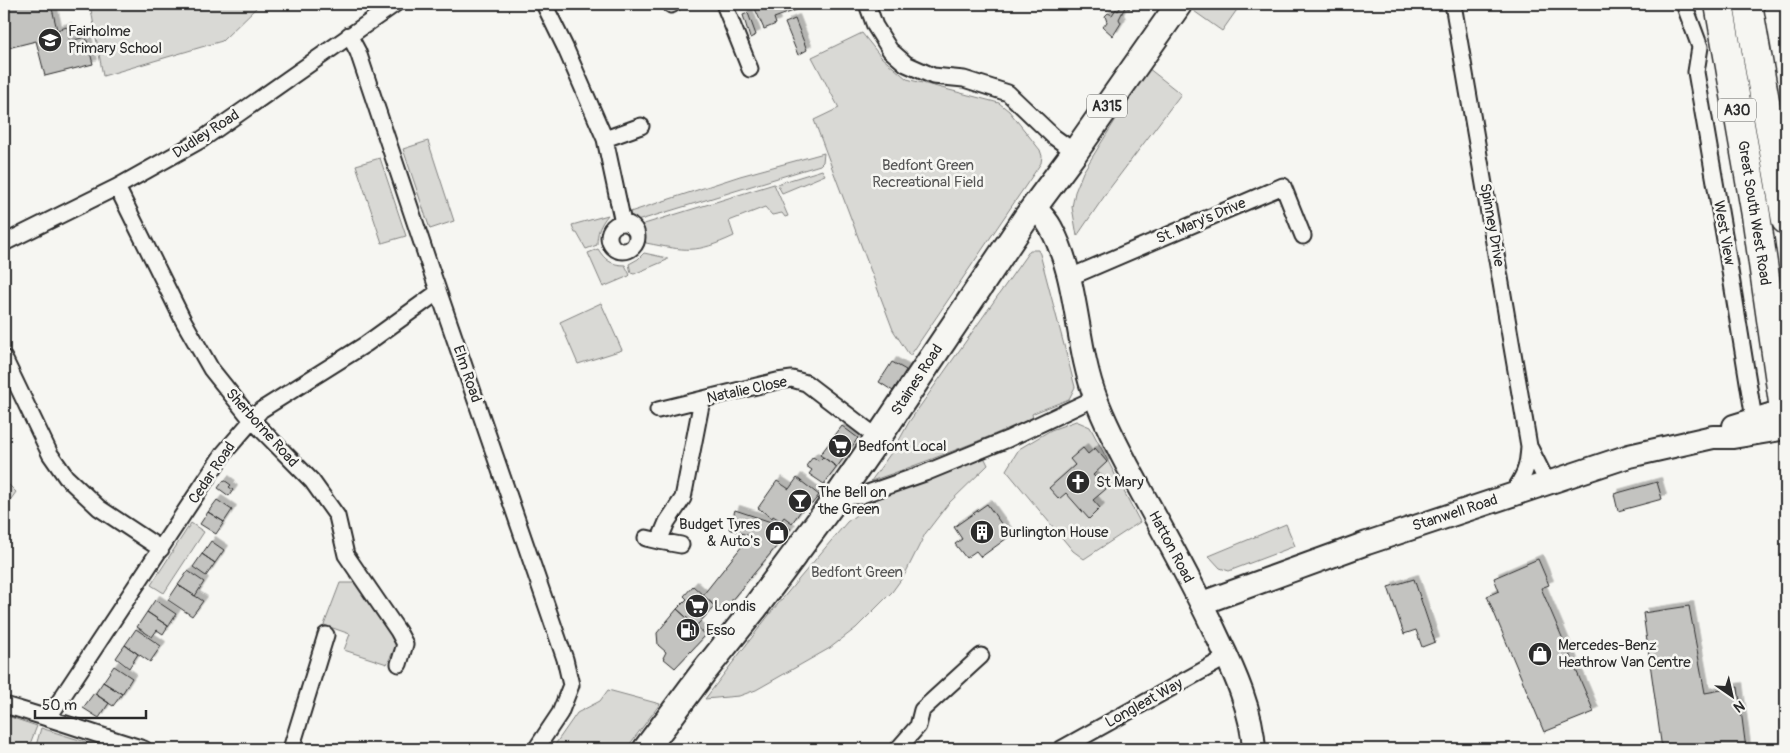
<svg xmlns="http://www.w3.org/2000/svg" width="1790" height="753" font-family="Pangolin,sans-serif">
	<defs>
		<filter id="shadow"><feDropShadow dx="4.5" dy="-4.5" stdDeviation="0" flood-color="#0004"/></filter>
	</defs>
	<rect width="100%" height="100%" fill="#f6f6f2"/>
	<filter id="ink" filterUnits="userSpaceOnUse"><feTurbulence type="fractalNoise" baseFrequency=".02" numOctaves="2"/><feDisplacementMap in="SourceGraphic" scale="10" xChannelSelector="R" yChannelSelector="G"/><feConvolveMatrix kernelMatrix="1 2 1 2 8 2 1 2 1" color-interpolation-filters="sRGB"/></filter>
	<g filter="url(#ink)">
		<path fill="#d9d9d5" stroke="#828280" d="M 90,4 L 260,4 L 222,41 L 103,76 Z
			M 1195,4 L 1241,4 L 1222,31 L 1191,9 Z
			M 862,33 L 881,57 L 907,79 L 999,103 L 1009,111 L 1040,150 L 1042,156 L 1041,163 L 910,356 L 893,330 L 814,120 L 839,108 L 812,57 Z
			M 1148,68 L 1181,94 L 1110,188 L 1077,236 L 1072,207 L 1075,192 L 1083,172 Z
			M 428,141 L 454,221 L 430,229 L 403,149 Z
			M 824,153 L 823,162 L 820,165 L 637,221 L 627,213 L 740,176 Z
			M 380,158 L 406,236 L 382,243 L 356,165 Z
			M 822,170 L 825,175 L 782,193 L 777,184 Z
			M 774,184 L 788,216 L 785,217 L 782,213 L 772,215 L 765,207 L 729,221 L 734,236 C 695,254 687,251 646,243 L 641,225 Z
			M 608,215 C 600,225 597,232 597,245 L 586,249 L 577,233 L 575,233 L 572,225 Z
			M 598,249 C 605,260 611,265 625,265 L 630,275 L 629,276 L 603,287 L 588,253 Z
			M 1030,250 L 1038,250 L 1040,254 L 1075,387 L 1069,399 L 1034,413 L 1032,414 L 1033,418 C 980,441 926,462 871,481 L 896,446 L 909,422 Z
			M 644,253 L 667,258 L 667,260 L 634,274 L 631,273 L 629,264 L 638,259 Z
			M 601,303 L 622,350 L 578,364 L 560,322 Z
			M 1076,421 L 1090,427 L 1140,522 L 1084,559 L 1073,551 L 1006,470 L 1019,449 L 1051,430 Z
			M 984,457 L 988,465 L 948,504 L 925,534 L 905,574 L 892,592 L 856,628 L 830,648 L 756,690 L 739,696 L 705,699 L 772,611 L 847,522 L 889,490 Z
			M 4,480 L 16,492 L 4,509 Z
			M 191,523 L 204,532 L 164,593 L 151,585 Z
			M 1286,524 L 1295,546 L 1229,571 L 1220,568 L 1209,556 Z
			M 340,583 L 357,583 L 395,638 L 396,646 L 387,664 L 344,650 L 350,634 L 324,625 Z
			M 608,690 L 660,704 L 626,749 L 552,749 L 577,713 L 600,701 Z
			M 4,715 L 37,726 L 28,749 L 4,749 Z
			M 41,728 L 108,749 L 35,749 Z"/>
		<path fill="#c3c3c0" stroke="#2b2b2b" filter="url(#shadow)" d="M 4,4 L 51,4 L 57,30 L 67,27 L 70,41 L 86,37 L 93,64 L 45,76 L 36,41 L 4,49 Z
			M 753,4 L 810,4 L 810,5 L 774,18 L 776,24 L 764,29 Z
			M 1122,4 L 1138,4 L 1132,5 L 1129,9 L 1125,7 L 1119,19 L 1121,23 L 1113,36 L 1103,27 L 1107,22 L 1105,16 L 1108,13 L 1112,15 L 1116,9 L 1118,11 L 1123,4 Z
			M 748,13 L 756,35 L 750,38 L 743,15 Z
			M 795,19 L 807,50 L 798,55 L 785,23 Z
			M 892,362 L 906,370 L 893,391 L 879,382 Z
			M 842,426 L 858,438 L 837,467 L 820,455 Z
			M 1083,448 L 1088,454 L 1095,448 L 1107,462 L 1093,475 L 1106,489 L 1093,500 L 1100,508 L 1089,519 L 1066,493 L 1059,499 L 1049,488 L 1075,465 L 1070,459 Z
			M 813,457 L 819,461 L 823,457 L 837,467 L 824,484 L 809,474 L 812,470 L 806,466 Z
			M 797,478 L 819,495 L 812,504 L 808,501 L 792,523 L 784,517 L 781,521 L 773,516 L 772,518 L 758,508 L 777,481 L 789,489 Z
			M 224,480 L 231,485 L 229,487 L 233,490 L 229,496 L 218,488 Z
			M 1657,482 L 1662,499 L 1618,511 L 1614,494 Z
			M 217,500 L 232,510 L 224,522 L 208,512 Z
			M 987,504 L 1010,536 L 981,557 L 976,551 L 966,558 L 955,544 L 962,539 L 954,527 Z
			M 735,510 L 771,522 L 782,523 L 791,529 L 721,613 L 703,595 L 750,536 L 729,529 Z
			M 208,512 L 224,522 L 216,534 L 200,524 Z
			M 211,541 L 224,550 L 215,563 L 202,554 Z
			M 202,554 L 215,563 L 206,576 L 193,567 Z
			M 1538,559 L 1549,585 L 1541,588 L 1594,712 L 1544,732 L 1487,596 L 1499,591 L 1494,578 Z
			M 188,571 L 204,582 L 195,596 L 178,585 Z
			M 1414,579 L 1435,642 L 1422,647 L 1416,630 L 1404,634 L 1388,587 Z
			M 178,585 L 203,601 L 192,616 L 168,600 Z
			M 693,586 L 715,606 L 696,626 L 677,609 L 687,599 L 684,596 Z
			M 155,600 L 176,614 L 168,626 L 147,612 Z
			M 1689,606 L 1705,693 L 1738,687 L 1746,749 L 1662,749 L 1643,613 Z
			M 677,609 L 706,635 L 675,668 L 663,658 L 666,652 L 658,645 L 657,633 Z
			M 147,612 L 168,626 L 163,634 L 157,630 L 152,637 L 137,627 Z
			M 136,629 L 161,646 L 150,662 L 125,645 Z
			M 125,645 L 138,654 L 129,668 L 116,658 Z
			M 114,666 L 132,678 L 122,694 L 103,682 Z
			M 103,682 L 122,694 L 113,706 L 95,694 Z
			M 94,693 L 109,703 L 99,718 L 83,708 Z"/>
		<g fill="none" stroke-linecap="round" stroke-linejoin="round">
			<g stroke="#2b2b2b" stroke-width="19">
				<path id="street" d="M 544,4 L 565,47 L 605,139 L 623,223
					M 724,4 L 750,69
					M 867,4 L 875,26 L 890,50 L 906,64 L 933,76 L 964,79 L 1008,93 L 1054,137 L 1075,152
					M 1453,4 L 1529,446 C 1528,469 1524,476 1512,494
					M 1684,4 L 1700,47 L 1696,72 L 1725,240 L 1754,419
					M 671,5 L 673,4
					M 349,35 L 358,52 L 430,267 L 565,659 L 571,685 L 560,713 L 536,749
					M 605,139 L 641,126
					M 117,187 L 183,320 L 211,369 L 251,419 L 312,481 L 337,516 L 346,555 L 398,631 L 405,644 L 399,664
					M609 237a14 14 0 1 1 28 0a14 14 0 1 1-28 0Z
					M 4,243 L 117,187 L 201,140 L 395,4
					M 1068,278 L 1283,186 L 1303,236
					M 4,358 L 50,454 L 66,477 L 99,508 L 161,549
					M 658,410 L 777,381 L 792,379 L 806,383 L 878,438
					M 1530,448 L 1547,482
					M 838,496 L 859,496 L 925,473 L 1008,439 L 1095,398
					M 646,538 L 659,541 L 667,522 L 683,498 L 702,400
					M 659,541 L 681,545
					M 4,705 C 51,718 97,735 144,749
					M 49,717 L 223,454 L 261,410 L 366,344 L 438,292
					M 291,749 L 326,635
					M 898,749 L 918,726 L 922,710 L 981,656
					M 1061,749 L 1227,657"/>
			</g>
			<g stroke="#2b2b2b" stroke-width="26">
				<path id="secondary" d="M 1034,207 C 1040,213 1047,220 1051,228 C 1079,279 1075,345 1096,399 C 1108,431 1125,461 1141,491 C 1168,540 1195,588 1218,638 C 1235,673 1252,711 1254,749
					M 1734,426 L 1786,410
					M 1202,603 L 1367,543 L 1629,456 L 1713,437 L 1733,437 L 1786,428"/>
			</g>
			<g stroke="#2b2b2b" stroke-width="29">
				<path id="primary" d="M 646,749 L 702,674 L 754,609 L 838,496 L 878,438 L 1026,218 L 1075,152 L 1179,4"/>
			</g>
			<g stroke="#2b2b2b" stroke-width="31">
				<path id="highway" d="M 1719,4 L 1756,215 L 1786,423
					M 1748,4 L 1786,220"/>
			</g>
			<use href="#street" stroke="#f6f6f2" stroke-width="15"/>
			<use href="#secondary" stroke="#f6f6f2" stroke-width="22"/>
			<use href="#primary" stroke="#f6f6f2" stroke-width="25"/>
			<use href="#highway" stroke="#f6f6f2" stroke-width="28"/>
		</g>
	</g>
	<defs>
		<g id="school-disc" transform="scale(1.25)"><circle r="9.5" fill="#2b2b2b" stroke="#f6f6f2"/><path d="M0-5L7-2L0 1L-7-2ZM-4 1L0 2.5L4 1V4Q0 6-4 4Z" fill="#fff"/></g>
		<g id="supermarket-disc" transform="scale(1.25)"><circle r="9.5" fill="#2b2b2b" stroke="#f6f6f2"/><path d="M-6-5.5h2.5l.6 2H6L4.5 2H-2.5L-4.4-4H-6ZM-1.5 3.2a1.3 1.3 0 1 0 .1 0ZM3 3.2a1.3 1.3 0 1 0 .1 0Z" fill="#fff"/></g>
		<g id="church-disc" transform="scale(1.25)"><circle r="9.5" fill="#2b2b2b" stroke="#f6f6f2"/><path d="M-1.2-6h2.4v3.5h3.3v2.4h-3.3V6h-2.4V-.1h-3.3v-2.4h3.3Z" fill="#fff"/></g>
		<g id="bar-disc" transform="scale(1.25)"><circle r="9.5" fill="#2b2b2b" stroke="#f6f6f2"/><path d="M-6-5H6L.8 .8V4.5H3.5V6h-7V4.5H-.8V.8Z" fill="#fff"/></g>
		<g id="building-disc" transform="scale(1.25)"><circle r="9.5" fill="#2b2b2b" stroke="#f6f6f2"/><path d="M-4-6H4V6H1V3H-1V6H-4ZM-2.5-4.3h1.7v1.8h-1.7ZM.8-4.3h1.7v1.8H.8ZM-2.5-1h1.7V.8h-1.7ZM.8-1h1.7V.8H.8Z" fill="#fff"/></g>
		<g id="shop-disc" transform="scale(1.25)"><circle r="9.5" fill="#2b2b2b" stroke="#f6f6f2"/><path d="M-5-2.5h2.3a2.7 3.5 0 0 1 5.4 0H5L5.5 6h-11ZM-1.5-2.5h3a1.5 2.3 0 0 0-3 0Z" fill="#fff"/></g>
		<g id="fuel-disc" transform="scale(1.25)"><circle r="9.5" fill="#2b2b2b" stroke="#f6f6f2"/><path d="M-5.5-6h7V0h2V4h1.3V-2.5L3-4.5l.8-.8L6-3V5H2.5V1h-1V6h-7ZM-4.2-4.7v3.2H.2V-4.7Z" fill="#fff"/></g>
	</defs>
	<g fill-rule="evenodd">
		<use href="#school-disc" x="50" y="40"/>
		<use href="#supermarket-disc" x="840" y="446"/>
		<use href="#church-disc" x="1078" y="482"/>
		<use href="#bar-disc" x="800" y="501"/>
		<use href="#building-disc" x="982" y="532"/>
		<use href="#shop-disc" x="777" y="533"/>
		<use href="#supermarket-disc" x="697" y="606"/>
		<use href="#fuel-disc" x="688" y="630"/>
		<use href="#shop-disc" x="1540" y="654"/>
	</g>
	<g text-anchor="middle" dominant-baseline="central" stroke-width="5" stroke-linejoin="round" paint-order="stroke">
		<g fill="#f6f6f2" stroke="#686867" stroke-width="1">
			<rect x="1087" y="94.5" width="40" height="23" rx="4"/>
			<rect x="1718" y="98.5" width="38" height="23" rx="4"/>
		</g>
		<g font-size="14" font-weight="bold" fill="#2b2b2b">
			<text x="1107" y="106">A315</text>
			<text x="1737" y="110">A30</text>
		</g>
		<g font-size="15" fill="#2b2b2b" stroke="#f6f6f2" text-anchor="start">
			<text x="68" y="31">Fairholme<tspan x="68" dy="17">Primary School</tspan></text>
			<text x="858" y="446">Bedfont Local</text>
			<text x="1096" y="482">St Mary</text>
			<text x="818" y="492">The Bell on<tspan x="818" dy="17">the Green</tspan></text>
			<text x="760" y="524" text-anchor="end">Budget Tyres<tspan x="760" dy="17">&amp; Auto's</tspan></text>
			<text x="1000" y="532">Burlington House</text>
			<text x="714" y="606">Londis</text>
			<text x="706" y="630">Esso</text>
			<text x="1558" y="645">Mercedes-Benz<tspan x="1558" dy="17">Heathrow Van Centre</tspan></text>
		</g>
		<g font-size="15" fill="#2b2b2b" stroke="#f6f6f2">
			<text transform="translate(206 134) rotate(-33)">Dudley Road</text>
			<text transform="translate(1754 213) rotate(81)">Great South West Road</text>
			<text transform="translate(1201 221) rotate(-23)">St. Mary's Drive</text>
			<text transform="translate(1492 225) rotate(80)">Spinney Drive</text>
			<text transform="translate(1724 233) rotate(80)">West View</text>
			<text transform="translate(467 374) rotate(71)">Elm Road</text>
			<text transform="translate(917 380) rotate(-57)">Staines Road</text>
			<text transform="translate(747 390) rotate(-12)">Natalie Close</text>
			<text transform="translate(262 428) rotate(48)">Sherborne Road</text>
			<text transform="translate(212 473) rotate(-56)">Cedar Road</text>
			<text transform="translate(1455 513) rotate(-18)">Stanwell Road</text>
			<text transform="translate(1171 547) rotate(62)">Hatton Road</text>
			<text transform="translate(1144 703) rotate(-29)">Longleat Way</text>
		</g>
		<g font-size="15" fill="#565656" stroke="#f6f6f2">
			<text x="928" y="165">Bedfont Green<tspan x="928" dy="17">Recreational Field</tspan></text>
			<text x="857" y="572">Bedfont Green</text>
		</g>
	</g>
	<rect width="1790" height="753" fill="none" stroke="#f6f6f2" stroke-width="20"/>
	<rect x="10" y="10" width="1770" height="733" fill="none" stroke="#2b2b2b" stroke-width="2" filter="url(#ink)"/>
	<g transform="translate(1732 696) rotate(146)" stroke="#f6f6f2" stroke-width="4" paint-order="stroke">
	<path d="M0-4L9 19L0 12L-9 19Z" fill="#2b2b2b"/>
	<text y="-8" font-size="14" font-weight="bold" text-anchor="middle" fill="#2b2b2b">N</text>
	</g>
	<path d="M35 710v8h111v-8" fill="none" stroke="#2b2b2b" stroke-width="2.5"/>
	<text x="42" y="710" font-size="15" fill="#2b2b2b" stroke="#f6f6f2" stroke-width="4" paint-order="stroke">50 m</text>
</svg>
